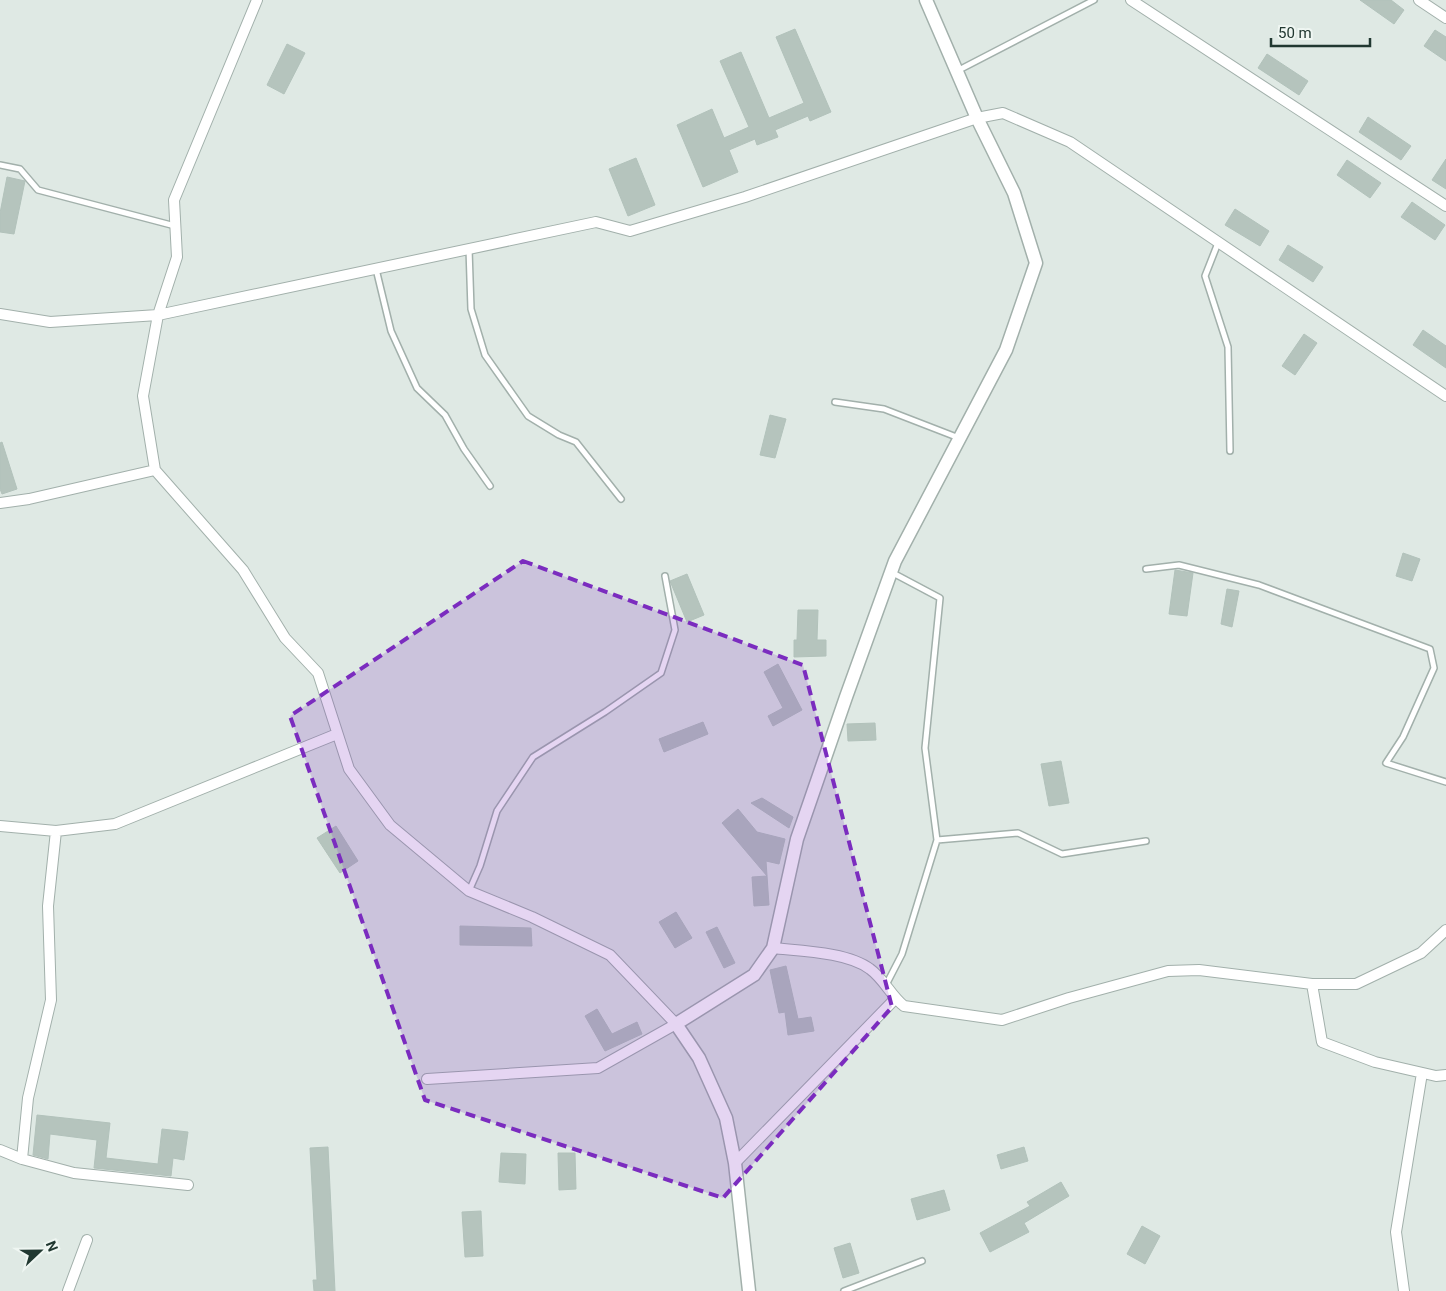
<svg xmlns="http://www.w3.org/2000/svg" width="1446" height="1291" font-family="Roboto,sans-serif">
	<rect width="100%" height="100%" fill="#dfe9e4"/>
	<path fill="#b5c4bd" stroke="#b2c2bb" d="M 1360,0 L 1391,0 L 1404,10 L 1394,24 Z
		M 795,29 L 831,112 L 810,121 L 808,116 L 775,130 L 778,137 L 757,145 L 755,139 L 729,150 L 738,172 L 703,187 L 677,125 L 712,109 L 724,138 L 749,127 L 720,61 L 741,52 L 769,118 L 804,103 L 776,37 Z
		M 1435,30 L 1446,37 L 1446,61 L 1424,46 Z
		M 287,44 L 305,53 L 284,94 L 267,85 Z
		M 1267,54 L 1308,81 L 1299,95 L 1258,68 Z
		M 1368,117 L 1411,146 L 1401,160 L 1359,132 Z
		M 636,158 L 655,205 L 628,216 L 609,169 Z
		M 1446,159 L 1446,189 L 1432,180 Z
		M 1347,160 L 1381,183 L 1370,198 L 1337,175 Z
		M 7,177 L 25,181 L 14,234 L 0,232 L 0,213 Z
		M 1412,202 L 1445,225 L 1435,240 L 1401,217 Z
		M 1235,209 L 1269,231 L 1260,246 L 1225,225 Z
		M 1288,245 L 1323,267 L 1313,282 L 1279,260 Z
		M 1423,330 L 1446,346 L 1446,368 L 1413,345 Z
		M 1304,334 L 1317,343 L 1295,375 L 1282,366 Z
		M 770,415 L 786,419 L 775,458 L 760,455 Z
		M 2,442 L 17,489 L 2,494 L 0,489 L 0,443 Z
		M 1403,553 L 1420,559 L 1412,581 L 1396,576 Z
		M 1175,570 L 1193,573 L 1187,616 L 1169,614 Z
		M 687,574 L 704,615 L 687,622 L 670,581 Z
		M 1227,589 L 1239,591 L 1232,627 L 1221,624 Z
		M 798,610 L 818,610 L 817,640 L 826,640 L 826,656 L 794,657 L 794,640 L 797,640 Z
		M 778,664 L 802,710 L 773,726 L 768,716 L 783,708 L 764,672 Z
		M 703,722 L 708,734 L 664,752 L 659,739 Z
		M 875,723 L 876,740 L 848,741 L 847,724 Z
		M 1061,761 L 1069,803 L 1049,806 L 1041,764 Z
		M 762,798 L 793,817 L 789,828 L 751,803 Z
		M 738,809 L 757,832 L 785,839 L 779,864 L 766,861 L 769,905 L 754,906 L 752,877 L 767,876 L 722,823 Z
		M 336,826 L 358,861 L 340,873 L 317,838 Z
		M 676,912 L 692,938 L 675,948 L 659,922 Z
		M 460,926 L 531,928 L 532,946 L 460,945 Z
		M 717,927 L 735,963 L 724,968 L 706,932 Z
		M 786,966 L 798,1019 L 811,1017 L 814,1031 L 788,1035 L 785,1012 L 779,1013 L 770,970 Z
		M 597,1009 L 612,1034 L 637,1022 L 642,1034 L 605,1051 L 585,1016 Z
		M 37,1115 L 110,1123 L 106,1158 L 158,1164 L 162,1129 L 188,1132 L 184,1160 L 173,1158 L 171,1176 L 94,1168 L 97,1140 L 50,1134 L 48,1159 L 33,1155 Z
		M 328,1147 L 335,1291 L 314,1291 L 313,1280 L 317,1280 L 310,1148 Z
		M 1024,1147 L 1028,1161 L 1001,1169 L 997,1155 Z
		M 501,1153 L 526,1154 L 525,1184 L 499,1182 Z
		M 558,1153 L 575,1153 L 576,1189 L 559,1190 Z
		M 1061,1182 L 1069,1196 L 1024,1223 L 1029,1232 L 990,1252 L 980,1233 L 1030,1206 L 1027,1202 Z
		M 944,1190 L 950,1210 L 917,1220 L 911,1199 Z
		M 481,1211 L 483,1256 L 465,1257 L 462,1212 Z
		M 1142,1226 L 1160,1236 L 1145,1264 L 1127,1254 Z
		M 850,1243 L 859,1273 L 843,1278 L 834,1248 Z"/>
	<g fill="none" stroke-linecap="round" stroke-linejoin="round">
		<g stroke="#a2b0ab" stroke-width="8">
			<path id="service" d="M 957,71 L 1094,0
				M 0,165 L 20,169 L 38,190 L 175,226
				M 1218,243 L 1205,276 L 1228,347 L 1230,451
				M 469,249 L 471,309 L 485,355 L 528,416 L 559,435 L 576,442 L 621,499
				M 376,269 L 391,331 L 417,388 L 445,415 L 464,449 L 490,486
				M 835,402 L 884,409 L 959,438
				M 1146,569 L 1179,565 L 1259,585 L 1430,649 L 1434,668 L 1403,737 L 1386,763 L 1446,782
				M 937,840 L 1018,833 L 1062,854 L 1146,841
				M 469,891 L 480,866 L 497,811 L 533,757 L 605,712 L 661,673 L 675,630 L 665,576
				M 886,985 L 902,954 L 937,840 L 925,748 L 940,598 L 891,572
				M 844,1291 L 922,1261"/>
		</g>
		<g stroke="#a2b0ab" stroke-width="12">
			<path id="minor" d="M 257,0 L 174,200 L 177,257 L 158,315 L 143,396 L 155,470 L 243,570 L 285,638 L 318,673 L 349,769 L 390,825 L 469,891 L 532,917 L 610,955 L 676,1024 L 598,1068 L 427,1079
				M 1131,0 L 1446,206
				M 1419,0 L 1446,18
				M 0,314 L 50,322 L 158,315 L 596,222 L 630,231 L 745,197 L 977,118 L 1003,113 L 1070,142 L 1446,396
				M 0,503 L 29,499 L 155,470
				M 0,826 L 56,831 L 115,824 L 337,734
				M 773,948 C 800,951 848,952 870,969 C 884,979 891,996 904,1006 L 1002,1020 L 1069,998 L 1168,971 L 1199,970 L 1312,984 L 1356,984 L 1421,953 L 1446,930
				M 1312,984 L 1322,1042 L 1375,1062 L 1436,1076 L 1446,1075
				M 0,1150 L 22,1159 L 28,1098 L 51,1000 L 48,906 L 56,831
				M 22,1159 L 74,1173 L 188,1185
				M 735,1163 L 895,999
				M 68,1291 L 87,1240
				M 1404,1291 L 1396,1232 L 1422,1073"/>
		</g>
		<g stroke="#a2b0ab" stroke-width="15">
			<path id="tertiary" d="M 749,1291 L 735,1163 L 726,1118 L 699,1058 L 676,1024 L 754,975 L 773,948 L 797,839 L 846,697 L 895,561 L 1006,350 L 1036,263 L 1014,193 L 977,118 L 926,0"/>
		</g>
		<use href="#service" stroke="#fff" stroke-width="5"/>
		<use href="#minor" stroke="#fff" stroke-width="10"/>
		<use href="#tertiary" stroke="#fff" stroke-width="12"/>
	</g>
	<path fill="#7b2cbf" fill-opacity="0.2" stroke="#7b2cbf" stroke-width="4" stroke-dasharray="10 6" stroke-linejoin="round" d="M 523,561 L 803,665 L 892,1007 L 723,1198 L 425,1100 L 290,716 Z"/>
	<g transform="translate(40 1251) rotate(68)" stroke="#eff6f2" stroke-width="4" paint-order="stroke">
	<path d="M0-4L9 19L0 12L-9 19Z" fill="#213831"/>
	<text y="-8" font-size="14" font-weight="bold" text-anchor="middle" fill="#213831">N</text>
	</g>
	<path d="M1271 38v8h99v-8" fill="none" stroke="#213831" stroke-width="2.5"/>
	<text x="1278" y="38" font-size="15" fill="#213831" stroke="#eff6f2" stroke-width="4" paint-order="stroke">50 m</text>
</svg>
